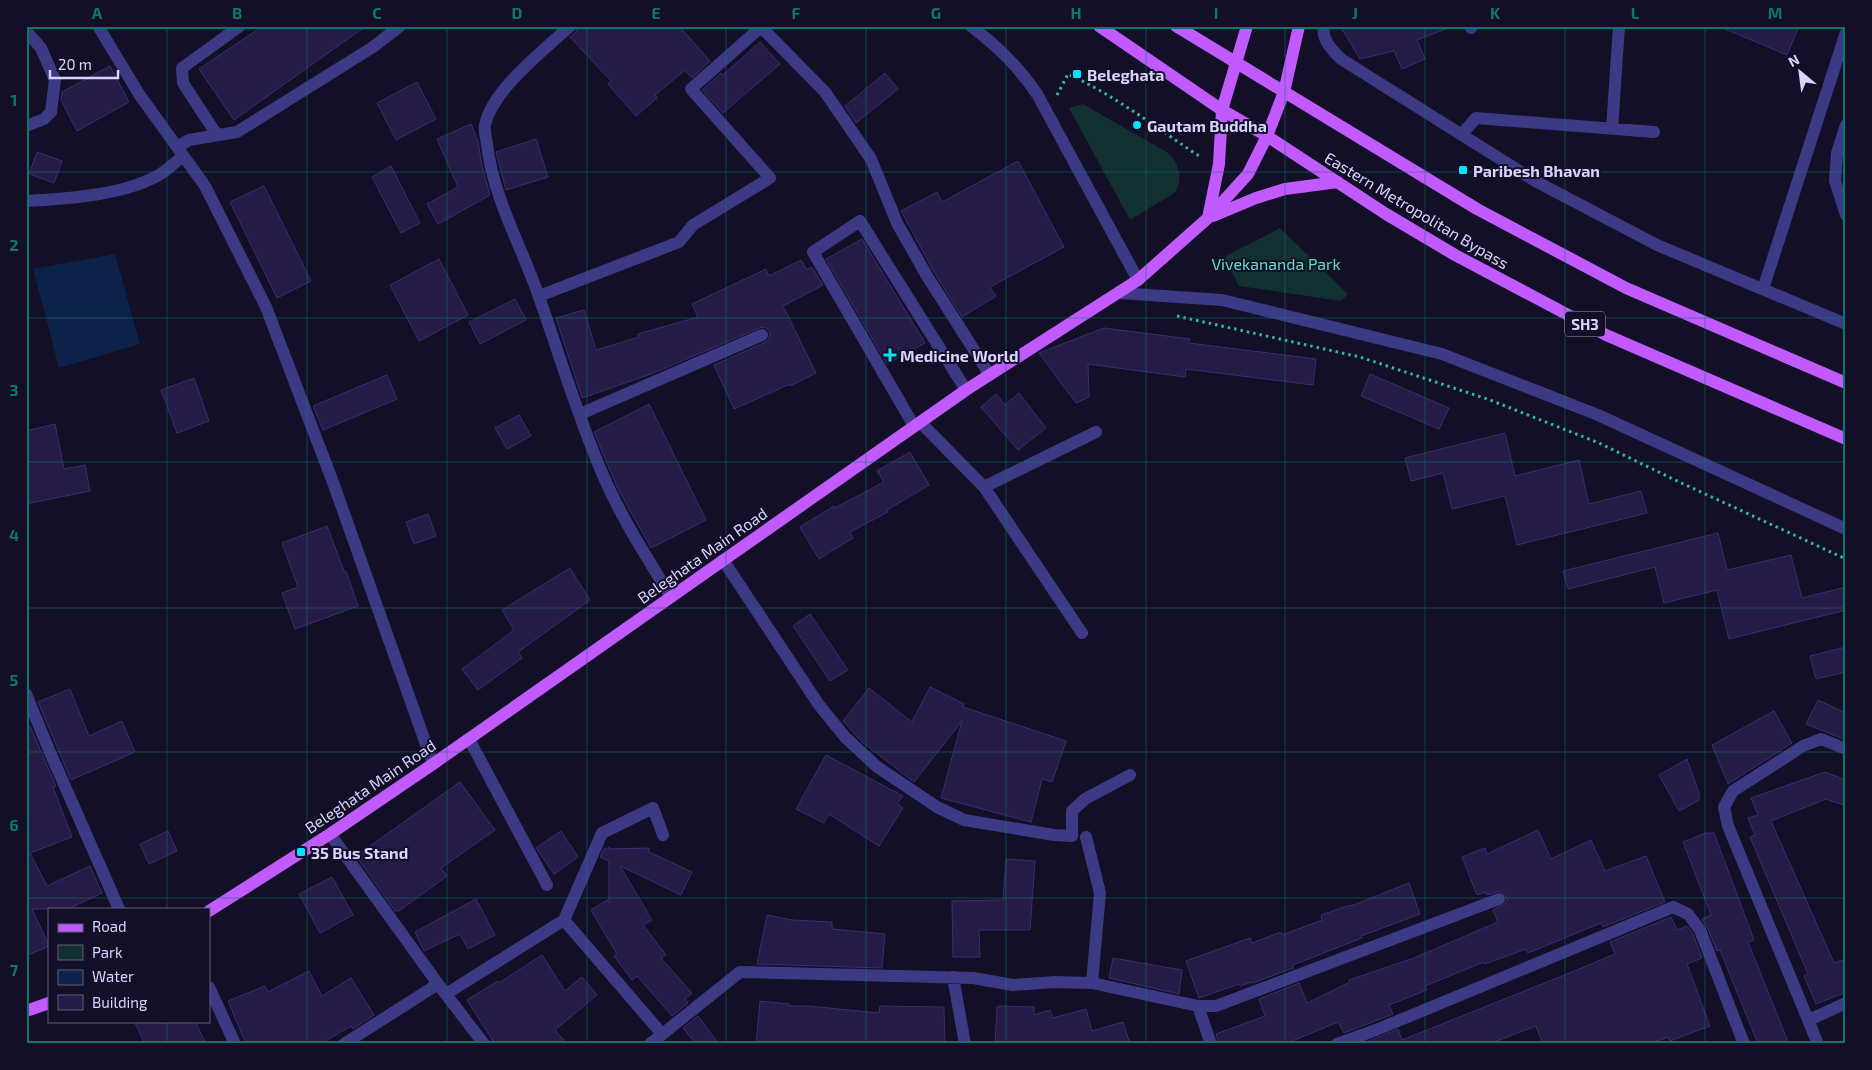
<svg xmlns="http://www.w3.org/2000/svg" width="1872" height="1070" font-family="'Exo 2',sans-serif">
	<rect width="100%" height="100%" fill="#130f26"/>
	<path fill="#12302f" d="M 1083,104 L 1170,154 C 1180,168 1182,176 1176,192 L 1130,220 L 1069,108 Z
		M 1280,228 L 1348,294 L 1341,301 L 1239,286 L 1224,257 Z"/>
	<path fill="#0c2248" d="M 115,254 L 140,344 L 59,368 L 33,269 Z"/>
	<path fill="#241b47" stroke="#3b2d73" d="M 263,26 L 366,26 L 234,120 L 199,69 Z
		M 578,26 L 679,26 L 710,61 L 692,78 L 685,70 L 655,95 L 657,98 L 636,116 L 608,84 L 611,81 L 570,37 L 576,32 Z
		M 1340,26 L 1448,26 L 1448,28 L 1417,40 L 1425,59 L 1402,69 L 1394,51 L 1360,59 Z
		M 1718,26 L 1799,26 L 1787,55 Z
		M 760,42 L 780,64 L 723,113 L 702,90 L 721,73 L 723,75 Z
		M 110,66 L 129,102 L 77,131 L 61,100 L 62,92 Z
		M 885,73 L 898,89 L 856,123 L 845,106 Z
		M 417,82 L 436,119 L 396,140 L 377,103 Z
		M 471,124 L 478,141 L 482,166 L 490,195 L 438,224 L 427,204 L 458,187 L 437,139 Z
		M 536,139 L 548,177 L 506,190 L 496,152 Z
		M 37,152 L 62,161 L 54,183 L 29,174 Z
		M 1018,161 L 1064,247 L 990,287 L 996,296 L 962,317 L 934,272 L 901,211 L 937,192 L 942,202 Z
		M 391,166 L 420,223 L 401,233 L 372,177 Z
		M 264,186 L 311,281 L 277,298 L 230,202 Z
		M 862,239 L 925,343 L 887,364 L 826,259 Z
		M 439,259 L 468,315 L 419,341 L 390,285 Z
		M 801,260 L 807,270 L 812,267 L 823,285 L 783,306 L 816,373 L 790,386 L 790,384 L 734,409 L 714,365 L 766,342 L 769,339 L 770,332 L 766,328 L 762,327 L 651,374 L 582,398 L 556,318 L 584,310 L 596,350 L 639,337 L 638,334 L 698,317 L 692,304 L 766,269 L 769,276 Z
		M 515,299 L 526,320 L 480,344 L 469,322 Z
		M 1104,328 L 1190,339 L 1189,343 L 1316,359 L 1313,385 L 1186,369 L 1185,377 L 1088,364 L 1089,397 L 1076,403 L 1039,353 Z
		M 1370,374 L 1449,408 L 1439,429 L 1361,396 Z
		M 387,375 L 397,399 L 323,430 L 313,406 Z
		M 194,378 L 209,421 L 177,433 L 161,390 Z
		M 1019,393 L 1046,428 L 1018,450 L 981,407 L 996,394 L 1005,405 Z
		M 649,404 L 706,520 L 651,548 L 617,487 L 594,432 Z
		M 519,415 L 531,436 L 507,449 L 495,428 Z
		M 55,424 L 64,469 L 85,465 L 90,491 L 26,504 L 26,431 Z
		M 1505,433 L 1515,476 L 1579,460 L 1589,504 L 1641,491 L 1647,513 L 1517,545 L 1505,496 L 1452,509 L 1443,473 L 1411,481 L 1405,458 Z
		M 910,452 L 929,485 L 887,510 L 888,512 L 850,532 L 853,538 L 819,559 L 800,527 L 834,506 L 835,508 L 884,482 L 877,471 Z
		M 428,514 L 436,536 L 414,544 L 406,522 Z
		M 327,526 L 344,571 L 346,571 L 358,606 L 295,629 L 282,593 L 298,587 L 282,543 Z
		M 1718,533 L 1727,570 L 1791,555 L 1802,598 L 1846,587 L 1846,610 L 1729,639 L 1717,590 L 1664,603 L 1655,567 L 1568,589 L 1563,571 Z
		M 570,568 L 590,600 L 518,652 L 522,658 L 478,690 L 462,669 L 514,630 L 502,610 Z
		M 810,614 L 848,670 L 830,681 L 793,626 Z
		M 1846,647 L 1846,672 L 1816,679 L 1810,656 Z
		M 930,687 L 964,704 L 963,707 L 1066,741 L 1052,782 L 1042,779 L 1031,822 L 941,798 L 962,721 L 914,782 L 862,742 L 843,721 L 869,688 L 912,722 Z
		M 70,689 L 89,736 L 122,721 L 135,752 L 71,780 L 38,702 Z
		M 1818,700 L 1846,713 L 1846,740 L 1806,724 Z
		M 1774,711 L 1792,743 L 1728,784 L 1712,745 Z
		M 30,726 L 56,786 L 53,787 L 72,837 L 30,853 L 47,886 L 90,866 L 102,893 L 68,909 L 32,909 L 49,946 L 26,956 L 26,728 Z
		M 826,755 L 903,796 L 897,804 L 903,808 L 879,846 L 829,814 L 824,823 L 796,809 Z
		M 1687,759 L 1699,793 L 1699,800 L 1679,811 L 1659,775 Z
		M 1825,772 L 1846,780 L 1846,806 L 1826,799 L 1771,821 L 1834,963 L 1846,959 L 1846,992 L 1816,1004 L 1804,976 L 1808,974 L 1750,837 L 1755,835 L 1748,818 L 1758,815 L 1751,798 Z
		M 460,782 L 495,830 L 441,868 L 447,876 L 399,911 L 395,911 L 356,856 Z
		M 1538,830 L 1551,859 L 1591,840 L 1605,871 L 1646,856 L 1665,902 L 1603,927 L 1601,923 L 1528,953 L 1526,949 L 1485,964 L 1484,962 L 1425,986 L 1427,990 L 1389,1005 L 1393,1014 L 1344,1033 L 1338,1022 L 1285,1044 L 1219,1044 L 1216,1034 L 1265,1016 L 1259,999 L 1299,983 L 1307,1003 L 1350,982 L 1349,980 L 1414,958 L 1498,922 L 1493,910 L 1505,904 L 1507,900 L 1506,896 L 1500,891 L 1487,895 L 1486,892 L 1477,895 L 1462,857 L 1485,848 L 1487,854 Z
		M 168,831 L 177,851 L 149,864 L 140,844 Z
		M 561,831 L 578,857 L 554,874 L 536,848 Z
		M 1706,833 L 1714,833 L 1754,940 L 1748,942 L 1789,1044 L 1758,1044 L 1720,950 L 1717,951 L 1707,927 L 1702,919 L 1711,915 L 1683,842 Z
		M 609,847 L 610,849 L 649,848 L 649,852 L 692,872 L 681,895 L 620,866 L 652,920 L 643,925 L 666,955 L 661,958 L 692,993 L 685,999 L 688,1003 L 672,1016 L 637,976 L 632,980 L 614,956 L 617,954 L 591,910 L 607,900 L 609,903 L 609,861 L 600,857 L 604,849 L 609,849 Z
		M 1006,859 L 1035,861 L 1030,930 L 979,930 L 980,957 L 953,957 L 952,901 L 1003,900 Z
		M 332,877 L 353,915 L 320,933 L 299,894 Z
		M 1409,883 L 1420,914 L 1361,936 L 1362,938 L 1293,965 L 1293,968 L 1253,983 L 1252,982 L 1240,986 L 1239,984 L 1199,998 L 1186,961 L 1250,938 L 1252,943 L 1281,932 L 1282,935 L 1322,920 L 1321,915 L 1350,905 L 1351,906 Z
		M 476,899 L 495,935 L 468,949 L 460,934 L 424,951 L 415,932 Z
		M 767,915 L 792,920 L 832,922 L 832,929 L 885,934 L 882,968 L 757,964 Z
		M 1671,917 L 1677,930 L 1687,926 L 1693,934 L 1702,958 L 1687,964 L 1710,1026 L 1670,1041 L 1668,1037 L 1649,1044 L 1543,1044 L 1536,1026 L 1489,1044 L 1362,1044 L 1398,1029 L 1402,1040 L 1577,970 L 1615,954 L 1610,942 Z
		M 542,955 L 565,991 L 582,977 L 597,995 L 555,1030 L 567,1044 L 495,1044 L 467,1000 L 498,981 L 499,983 Z
		M 1113,958 L 1182,970 L 1179,994 L 1109,978 Z
		M 309,971 L 322,996 L 351,978 L 374,1015 L 353,1029 L 351,1026 L 320,1044 L 246,1044 L 228,1001 L 265,986 L 268,992 Z
		M 760,1001 L 789,1004 L 788,1006 L 809,1006 L 879,1013 L 880,1006 L 944,1007 L 945,1044 L 756,1044 Z
		M 1000,1006 L 1034,1007 L 1034,1015 L 1050,1010 L 1053,1018 L 1086,1009 L 1092,1031 L 1123,1022 L 1130,1044 L 995,1044 L 997,1007 Z
		M 698,1016 L 719,1044 L 696,1044 L 683,1028 Z
		M 134,1021 L 195,1021 L 206,1044 L 145,1044 Z"/>
	<g fill="none" stroke-linecap="round" stroke-linejoin="round">
		<path stroke="#2fb8b0" stroke-width="3" stroke-dasharray="2.5 4" stroke-linecap="butt" d="M 1057,95 L 1068,74 C 1116,96 1158,129 1202,158
			M 1177,316 L 1360,357 L 1490,400 L 1599,443 L 1675,480 L 1846,559"/>
		<path stroke="#3d3a85" stroke-width="12" d="M 98,26 L 139,94 L 205,186 L 266,307 L 334,485 L 433,764
			M 570,26 C 544,50 492,90 485,125 C 484,131 486,138 487,144 C 493,198 522,247 539,297 C 560,356 578,418 603,475 C 621,518 647,557 671,597
			M 760,26 L 825,92 L 871,159 L 897,223 L 927,276 L 990,375
			M 971,26 C 999,48 1017,65 1037,94 L 1138,280
			M 1324,26 C 1321,39 1332,50 1341,59 L 1537,182 L 1657,245 L 1846,324
			M 1471,28 L 1472,26
			M 26,31 L 41,48 L 55,80 L 51,112 L 44,119 L 26,126
			M 1846,125 L 1837,153 L 1835,181 L 1846,215
			M 1612,129 L 1619,26
			M 1462,134 L 1476,118 L 1654,132
			M 217,135 L 183,83 L 182,68 L 240,26
			M 177,147 L 189,140 L 237,132 L 373,47 L 400,26
			M 26,201 C 66,199 128,195 162,173 C 169,168 176,162 183,156
			M 1763,289 L 1846,32
			M 1119,293 L 1222,300 L 1442,354 L 1598,415 L 1846,529
			M 539,296 L 679,242 L 693,225 L 770,178 L 691,89 L 761,27
			M 580,414 L 762,335
			M 920,422 L 984,487 L 1096,432
			M 914,426 L 813,252 L 860,221 L 966,390
			M 984,487 L 1082,633
			M 723,560 L 819,705 L 845,737 L 876,766 L 937,807 L 964,820 L 1054,835 L 1072,836 L 1072,811 L 1085,799 L 1130,775
			M 26,694 L 49,750 L 119,909
			M 469,739 L 547,885
			M 330,834 L 438,984 L 484,1044
			M 1086,837 L 1100,893 L 1092,983
			M 564,920 L 602,833 L 653,808 L 663,835
			M 953,977 L 965,1044
			M 209,987 L 235,1044
			M 446,994 L 564,920 L 662,1034
			M 1198,1006 L 1211,1044
			M 1809,1020 L 1846,1003
			M 344,1044 L 438,984
			M 650,1044 L 740,972 L 973,978 L 1013,985 L 1055,982 L 1092,983 L 1198,1006 L 1216,1006 L 1499,899
			M 1337,1044 L 1376,1030 L 1673,907 L 1688,914 L 1700,930 L 1744,1044
			M 1818,1044 L 1728,826 L 1724,807 L 1733,791 L 1803,746 L 1821,739 L 1846,749"/>
		<path stroke="#c25bff" stroke-width="12" d="M 1099,26 L 1222,110 L 1267,136 L 1386,214 L 1455,255 L 1606,335 L 1846,439
			M 1176,26 L 1477,209 L 1626,288 L 1846,383
			M 1213,216 L 1256,198 L 1285,189 L 1338,182
			M 1208,218 L 1219,164 L 1222,110 L 1247,26
			M 209,911 L 330,834 L 433,764 L 966,390 L 1138,280 L 1208,218 L 1248,174 L 1267,136 L 1284,92 L 1299,26
			M 26,1011 L 49,1003"/>
	</g>
	<path fill="none" stroke="#0f766e" stroke-width="1" stroke-opacity="0.55" d="M 167,26 L 167,909M 307,26 L 307,1044M 447,26 L 447,1044M 587,26 L 587,1044M 726,26 L 726,1044M 866,26 L 866,1044M 1006,26 L 1006,1044M 1146,26 L 1146,1044M 1285,26 L 1285,1044M 1425,26 L 1425,1044M 1565,26 L 1565,1044M 1705,26 L 1705,1044M 26,172 L 1846,172M 26,318 L 1846,318M 26,462 L 1846,462M 26,608 L 1846,608M 26,752 L 1846,752M 26,898 L 1846,898M 167,1021 L 167,1044"/>
	<g fill="#00e5ff" stroke="#130f26" stroke-width="2">
		<rect x="1072" y="69" width="10" height="10" rx="2.5"/>
		<circle cx="1137" cy="125" r="5"/>
		<rect x="1458" y="165" width="10" height="10" rx="2.5"/>
		<path d="M887.5 347.5h5v5h5v5h-5v5h-5v-5h-5v-5h5z"/>
		<rect x="296" y="847" width="10" height="10" rx="2.5"/>
	</g>
	<g text-anchor="middle" dominant-baseline="central" stroke-width="4" stroke-linejoin="round" paint-order="stroke">
		<rect fill="#130f26" stroke="#9e99be" stroke-width="1" x="1565" y="311.5" width="40" height="25" rx="4"/>
		<g font-size="15" font-weight="bold" fill="#d9d4ff">
			<text x="1585" y="324">SH3</text>
		</g>
		<g font-size="16" font-weight="bold" fill="#d9d4ff" stroke="#130f26" text-anchor="start">
			<text x="1087" y="74">Beleghata</text>
			<text x="1147" y="125">Gautam Buddha</text>
			<text x="1473" y="170">Paribesh Bhavan</text>
			<text x="900" y="355">Medicine World</text>
			<text x="311" y="852">35 Bus Stand</text>
		</g>
		<g font-size="16" fill="#d9d4ff" stroke="#130f26">
			<text transform="translate(1417 210) rotate(31)">Eastern Metropolitan Bypass</text>
			<text transform="translate(702 555) rotate(-35)">Beleghata Main Road</text>
			<text transform="translate(370 786) rotate(-34)">Beleghata Main Road</text>
		</g>
		<g font-size="16" fill="#5fe0c0" stroke="#130f26">
			<text x="1276" y="263">Vivekananda Park</text>
		</g>
	</g>
	<rect width="1872" height="1070" fill="none" stroke="#130f26" stroke-width="55"/>
	<rect x="48" y="908" width="162" height="115" fill="#130f26" stroke="#625e7d"/>
	<rect x="58" y="924" width="25" height="8" fill="#c25bff" stroke="#625e7d"/>
	<text x="92" y="932" font-size="15" fill="#d9d4ff">Road</text>
	<rect x="58" y="945" width="25" height="15" fill="#12302f" stroke="#625e7d"/>
	<text x="92" y="958" font-size="15" fill="#d9d4ff">Park</text>
	<rect x="58" y="970" width="25" height="15" fill="#0c2248" stroke="#625e7d"/>
	<text x="92" y="982" font-size="15" fill="#d9d4ff">Water</text>
	<rect x="58" y="995" width="25" height="15" fill="#241b47" stroke="#625e7d"/>
	<text x="92" y="1008" font-size="15" fill="#d9d4ff">Building</text>
	<g transform="translate(1800 72) rotate(331)" stroke="#130f26" stroke-width="4" paint-order="stroke">
	<path d="M0-4L9 19L0 12L-9 19Z" fill="#d9d4ff"/>
	<text y="-8" font-size="14" font-weight="bold" text-anchor="middle" fill="#d9d4ff">N</text>
	</g>
	<path d="M50 70v8h68v-8" fill="none" stroke="#d9d4ff" stroke-width="2.5"/>
	<text x="58" y="70" font-size="15" fill="#d9d4ff" stroke="#130f26" stroke-width="4" paint-order="stroke">20 m</text>
	<rect x="28" y="28" width="1816" height="1014" fill="none" stroke="#0f766e" stroke-width="2"/>
	<g font-size="16" text-anchor="middle" font-weight="bold" fill="#0f766e">
		<text x="97" y="19">A</text>
		<text x="237" y="19">B</text>
		<text x="377" y="19">C</text>
		<text x="517" y="19">D</text>
		<text x="656" y="19">E</text>
		<text x="796" y="19">F</text>
		<text x="936" y="19">G</text>
		<text x="1076" y="19">H</text>
		<text x="1216" y="19">I</text>
		<text x="1355" y="19">J</text>
		<text x="1495" y="19">K</text>
		<text x="1635" y="19">L</text>
		<text x="1775" y="19">M</text>
		<text x="14" y="106">1</text>
		<text x="14" y="251">2</text>
		<text x="14" y="396">3</text>
		<text x="14" y="541">4</text>
		<text x="14" y="686">5</text>
		<text x="14" y="831">6</text>
		<text x="14" y="976">7</text>
	</g>
</svg>
